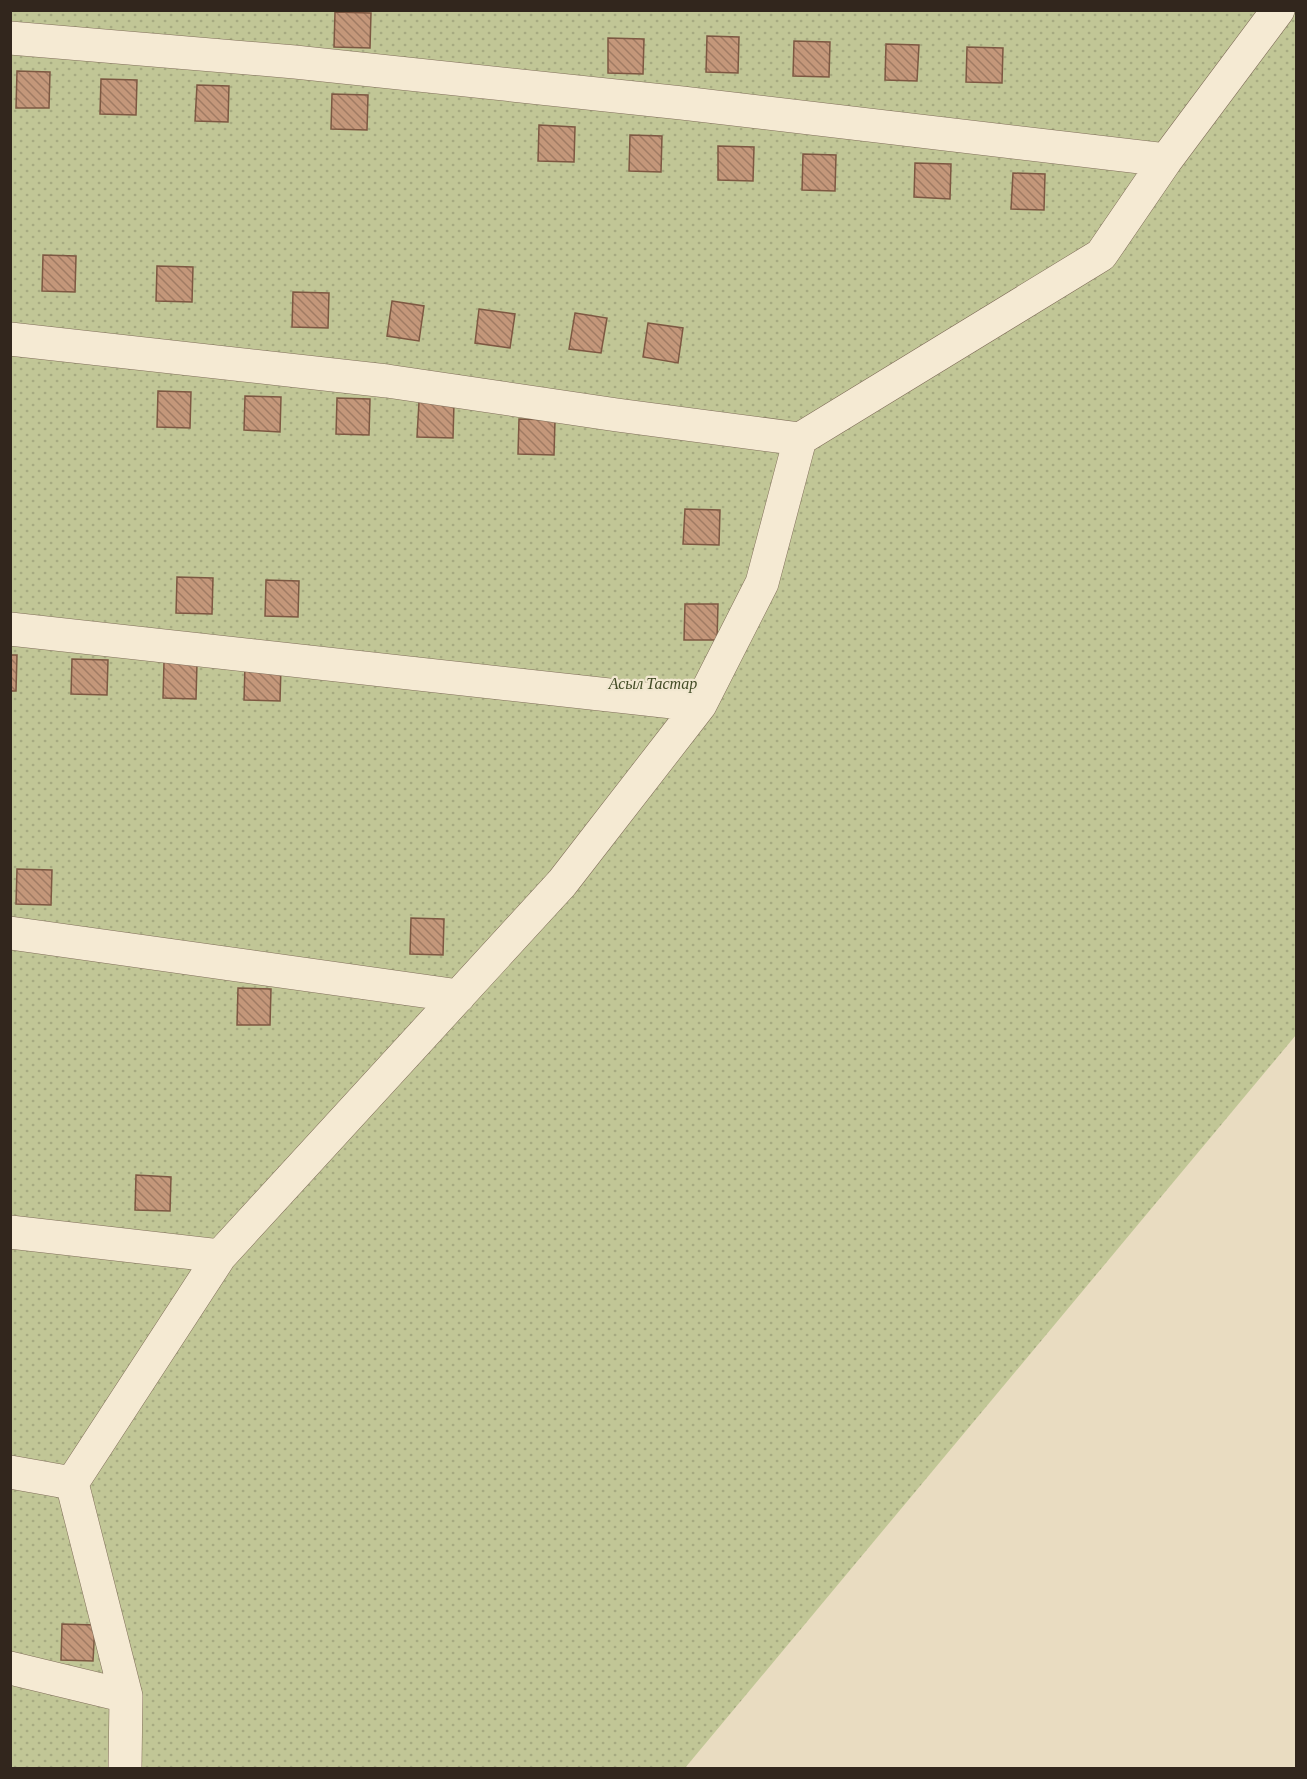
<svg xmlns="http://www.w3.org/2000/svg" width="1307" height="1779" font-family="'Crimson Pro',serif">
	<defs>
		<pattern id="grass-dots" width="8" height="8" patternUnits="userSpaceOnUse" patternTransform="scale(1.5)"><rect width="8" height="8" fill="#c1c696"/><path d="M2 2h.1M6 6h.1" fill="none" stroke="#a6aa81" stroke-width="1.8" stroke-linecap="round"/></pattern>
		<pattern id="building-back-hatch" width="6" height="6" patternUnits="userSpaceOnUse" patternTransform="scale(1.5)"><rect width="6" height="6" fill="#c4977a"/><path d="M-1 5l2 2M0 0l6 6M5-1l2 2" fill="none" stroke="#a07b63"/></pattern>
	</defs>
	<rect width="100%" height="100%" fill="#e9dcc1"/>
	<path fill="url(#grass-dots)" d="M 11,11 L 1296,11 L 1296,1035 L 685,1768 L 11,1768 Z"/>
	<path fill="url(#building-back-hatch)" stroke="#7d5842" stroke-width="1.5" d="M 335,12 L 371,13 L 370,48 L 334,47 Z
		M 707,36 L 739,37 L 738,73 L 706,72 Z
		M 608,38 L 644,39 L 643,74 L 608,73 Z
		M 794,41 L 830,42 L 829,77 L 793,76 Z
		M 886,44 L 919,45 L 917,81 L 885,80 Z
		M 967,47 L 1003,48 L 1002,83 L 966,82 Z
		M 17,71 L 50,72 L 49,108 L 16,108 Z
		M 101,79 L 137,80 L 136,115 L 100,114 Z
		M 197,85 L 229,86 L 228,122 L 195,121 Z
		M 332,94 L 368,95 L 367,130 L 331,129 Z
		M 539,125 L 575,127 L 574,162 L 538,161 Z
		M 630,135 L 662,136 L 661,172 L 629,171 Z
		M 718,146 L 754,147 L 753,181 L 718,180 Z
		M 803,154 L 836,155 L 835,191 L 802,190 Z
		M 915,163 L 951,164 L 950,199 L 914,197 Z
		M 1013,173 L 1045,174 L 1044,210 L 1011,209 Z
		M 43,255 L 76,256 L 75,292 L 42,291 Z
		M 157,266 L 193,267 L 192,302 L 156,301 Z
		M 293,292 L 329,293 L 328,328 L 292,327 Z
		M 392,301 L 424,306 L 419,341 L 387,336 Z
		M 479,309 L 515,314 L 510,348 L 475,343 Z
		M 575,313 L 607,318 L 601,353 L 569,349 Z
		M 648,323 L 683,328 L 678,363 L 643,357 Z
		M 158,391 L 191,392 L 190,428 L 157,427 Z
		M 245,396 L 281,397 L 280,432 L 244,430 Z
		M 337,398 L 370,399 L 369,435 L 336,434 Z
		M 419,402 L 454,403 L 453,438 L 417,437 Z
		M 519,419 L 555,420 L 554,455 L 518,454 Z
		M 685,509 L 720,510 L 719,545 L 683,544 Z
		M 177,577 L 213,578 L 212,614 L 176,613 Z
		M 266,580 L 299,581 L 298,617 L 265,616 Z
		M 685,604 L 718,604 L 717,640 L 684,640 Z
		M 10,655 L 17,655 L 16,691 L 10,691 Z
		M 72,659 L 108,660 L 107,695 L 71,694 Z
		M 164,662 L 197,663 L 196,699 L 163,698 Z
		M 245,665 L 281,666 L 280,701 L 244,700 Z
		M 17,869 L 52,870 L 51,905 L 16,904 Z
		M 411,918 L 444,919 L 443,955 L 410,954 Z
		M 238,988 L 271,989 L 270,1025 L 237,1025 Z
		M 136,1175 L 171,1177 L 170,1211 L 135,1210 Z
		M 62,1624 L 95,1625 L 93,1661 L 61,1660 Z"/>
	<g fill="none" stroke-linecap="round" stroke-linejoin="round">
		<g stroke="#806e5a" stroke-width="34">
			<path id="minor" d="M 10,38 L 295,62 L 682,103 L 1166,160
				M 10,339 L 387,381 L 617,415 L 800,439 L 1101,255 L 1166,160 L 1278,10
				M 10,629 L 700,705 L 562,883 L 220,1256 L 72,1483 L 126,1696 L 125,1768
				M 700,705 L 762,583 L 800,439
				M 10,933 L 459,996
				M 10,1232 L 220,1256
				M 10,1472 L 72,1483
				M 10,1668 L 126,1696"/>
		</g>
		<use href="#minor" stroke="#f5ead3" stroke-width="33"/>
	</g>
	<g text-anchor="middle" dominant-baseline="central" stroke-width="4.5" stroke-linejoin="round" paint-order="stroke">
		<g font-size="16" font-style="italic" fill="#434c26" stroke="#f1e7d0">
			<text x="653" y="683">Асыл Тастар</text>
		</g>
	</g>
	<rect width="1307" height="1779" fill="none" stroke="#32261d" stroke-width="24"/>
</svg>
